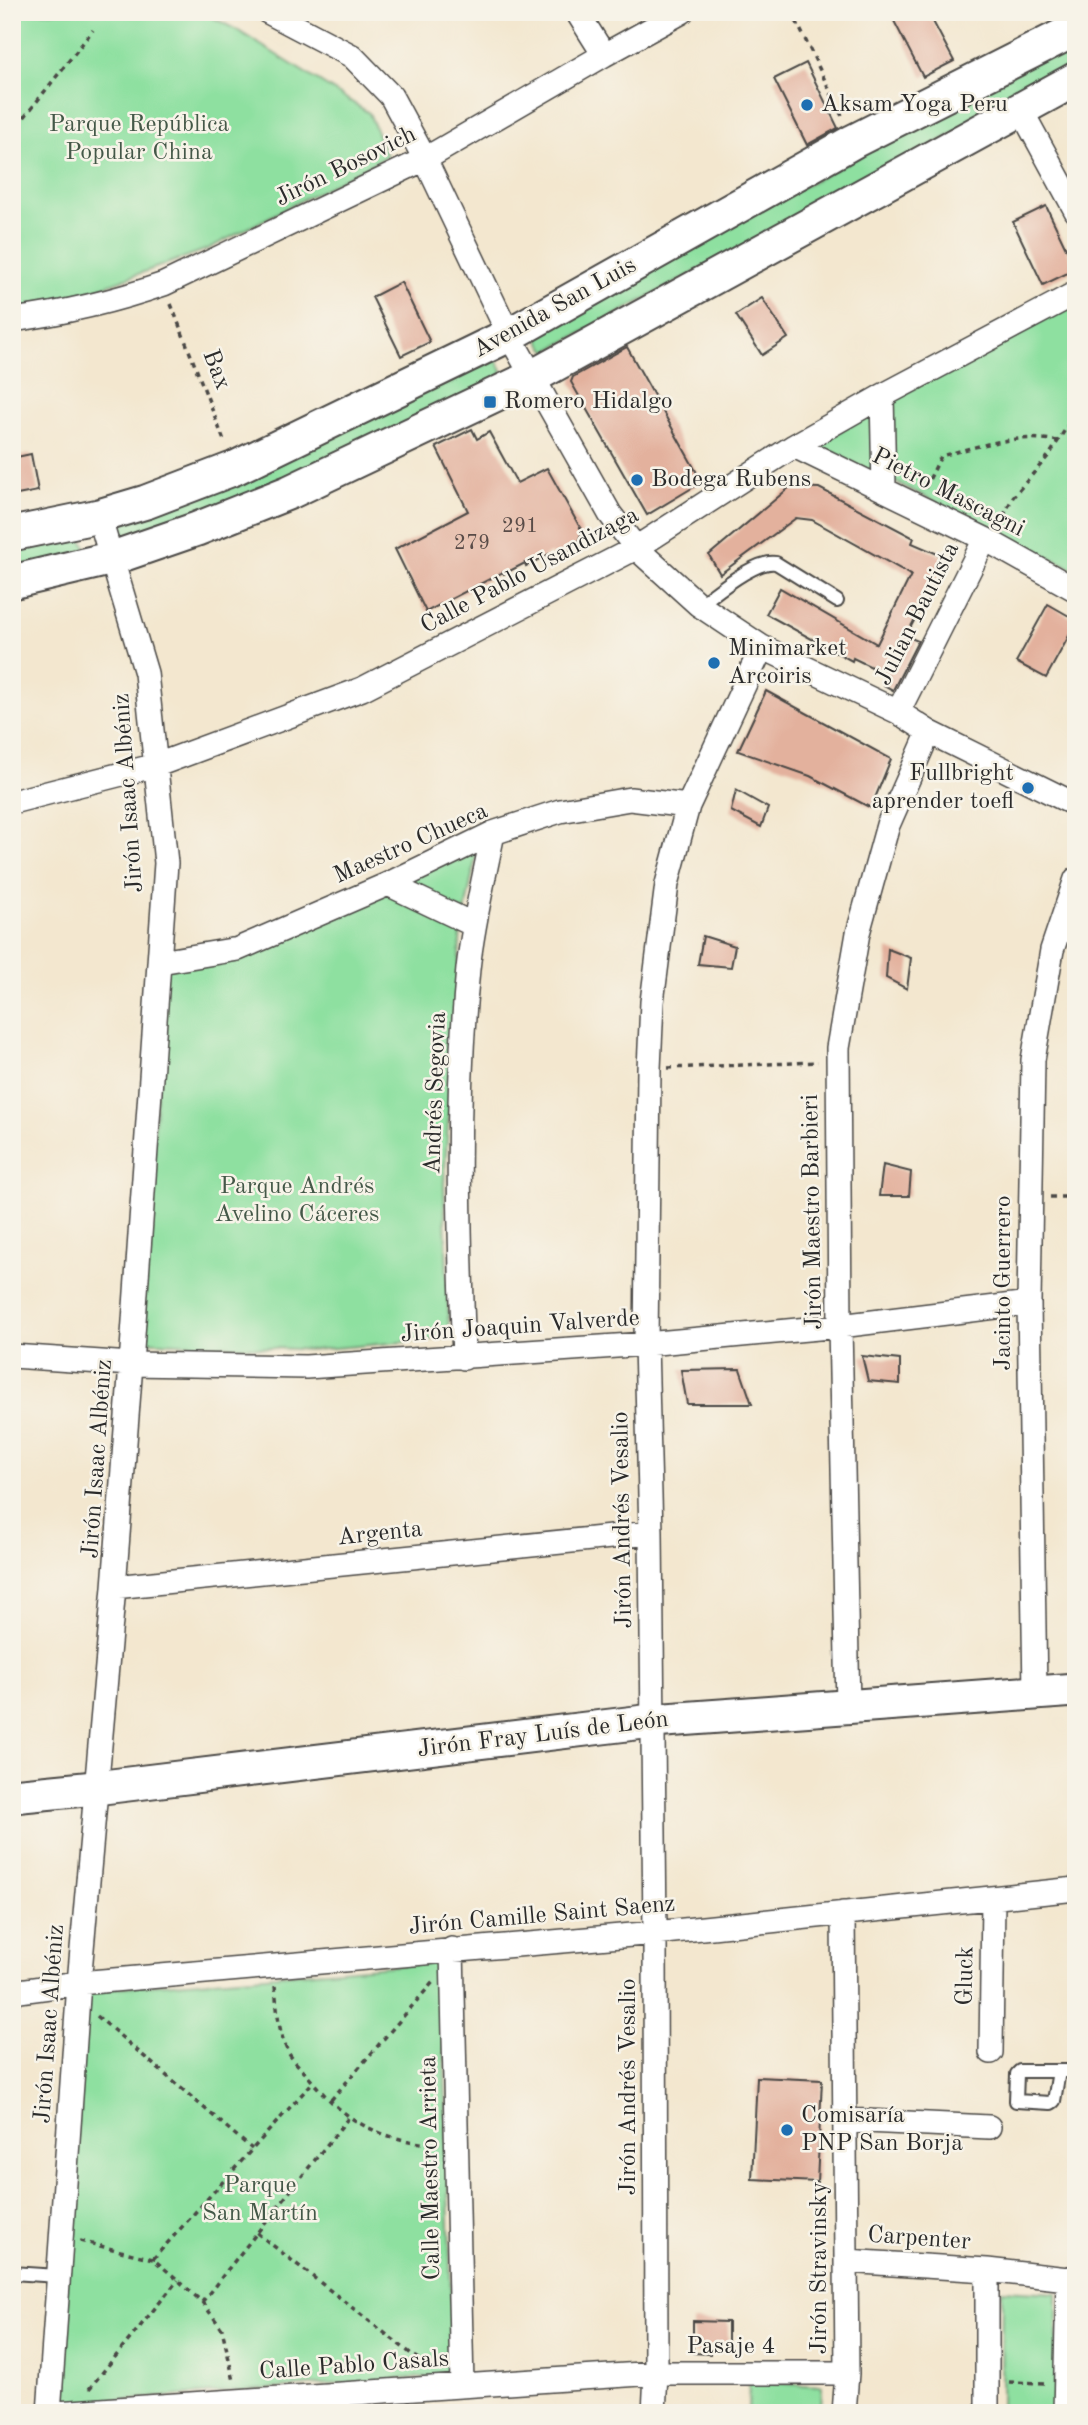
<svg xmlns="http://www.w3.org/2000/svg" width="1088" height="2425" font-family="'Old Standard TT',serif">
	<rect width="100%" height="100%" fill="#f7f3e8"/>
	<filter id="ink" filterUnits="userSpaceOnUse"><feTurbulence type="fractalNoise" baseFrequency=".0143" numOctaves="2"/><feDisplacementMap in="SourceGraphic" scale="14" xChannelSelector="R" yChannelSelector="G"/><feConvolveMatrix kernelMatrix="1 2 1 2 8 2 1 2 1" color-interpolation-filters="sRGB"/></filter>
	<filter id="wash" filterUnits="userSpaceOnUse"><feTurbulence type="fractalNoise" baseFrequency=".00686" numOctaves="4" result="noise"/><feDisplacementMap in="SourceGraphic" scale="28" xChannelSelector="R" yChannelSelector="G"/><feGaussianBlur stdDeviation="1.57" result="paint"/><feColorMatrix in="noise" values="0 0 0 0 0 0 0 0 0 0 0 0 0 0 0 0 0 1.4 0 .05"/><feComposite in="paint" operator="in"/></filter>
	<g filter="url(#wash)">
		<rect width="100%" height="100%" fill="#f3e7cf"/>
		<path fill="#8ee0a0" stroke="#5c8666" stroke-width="2" d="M 12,12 L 202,12 L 237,30 L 369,113 L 387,156 L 208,249 L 46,307 L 12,312 Z
			M 1076,40 L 1076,68 L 548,351 C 539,344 538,339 540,328 Z
			M 1076,300 L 1076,570 L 893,481 L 891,400 Z
			M 496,359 L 502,370 L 500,379 L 301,476 L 131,540 L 122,534 L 124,520 Z
			M 878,406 L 880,477 L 811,449 Z
			M 80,536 L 86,547 L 84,553 L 12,572 L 12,547 Z
			M 479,840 L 465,912 L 400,884 Z
			M 388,892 L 461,926 L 444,1184 L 449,1338 L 313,1350 L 139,1341 L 166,968 Z
			M 442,1962 L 453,2375 L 58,2405 L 86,1990 Z
			M 1002,2290 L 1057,2293 L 1057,2413 L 1001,2413 Z
			M 749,2382 L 822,2386 L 821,2413 L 748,2413 Z"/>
		<g id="blocks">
			<path fill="#e3b19d" d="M 910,12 L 928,12 L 954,61 L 923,77 L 894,21 Z
				M 806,63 L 838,128 L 807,145 L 774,79 Z
				M 1046,206 L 1076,269 L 1043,285 L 1013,222 Z
				M 401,282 L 430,342 L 401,356 L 372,297 Z
				M 762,298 L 788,338 L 762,355 L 736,315 Z
				M 627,347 L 702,482 L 647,515 L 571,382 L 573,377 Z
				M 472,429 L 477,439 L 489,432 L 517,483 L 547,468 L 582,531 L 576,548 L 554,557 L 551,553 L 526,566 L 525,563 L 504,574 L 503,572 L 426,612 L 395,549 L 468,511 L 436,447 Z
				M 31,454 L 38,491 L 12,496 L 12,458 Z
				M 790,487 L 819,488 L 914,538 L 912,543 L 947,558 L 906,636 L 918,641 L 893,690 L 884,685 L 888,675 L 853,658 L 852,661 L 766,614 L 780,588 L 877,644 L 911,575 L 812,520 L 796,518 L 720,574 L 709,555 Z
				M 1048,604 L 1076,620 L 1076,623 L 1046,678 L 1016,662 Z
				M 766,691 L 891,759 L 871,808 L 810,776 L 738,751 Z
				M 736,790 L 768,808 L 761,827 L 731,811 Z
				M 703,936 L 735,946 L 731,967 L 698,964 Z
				M 888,949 L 911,958 L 907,989 L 886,978 Z
				M 883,1165 L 911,1172 L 909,1196 L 879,1196 Z
				M 862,1356 L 900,1360 L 900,1384 L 868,1381 Z
				M 740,1369 L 752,1404 L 687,1404 L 681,1370 Z
				M 757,2077 L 822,2080 L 817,2182 L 752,2179 Z
				M 693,2321 L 728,2322 L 728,2348 L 710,2347 L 710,2354 L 693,2353 Z"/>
		</g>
	</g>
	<g filter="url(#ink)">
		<use href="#blocks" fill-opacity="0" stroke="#494744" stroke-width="2"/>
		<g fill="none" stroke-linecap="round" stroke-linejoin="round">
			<g stroke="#494744" stroke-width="16">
				<path id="lane" d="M 699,605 C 716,593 756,559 776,563 L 837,601
					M 1059,2071 L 1054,2101 L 1051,2103 L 1016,2101 L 1017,2074 L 1020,2071 L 1076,2071
					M 12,2273 L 58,2276"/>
			</g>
			<g stroke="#494744" stroke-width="26">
				<path id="street" d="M 268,12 L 352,56 L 391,96 L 425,159 L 509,335 L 610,514 L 636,548 L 699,605 L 762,647 L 898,712 L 929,732 L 1076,805
					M 577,12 L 604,55
					M 1021,110 L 1076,211
					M 12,320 C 64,313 115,301 164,284 L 425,159 L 604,55 L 682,12
					M 882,396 L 884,488
					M 794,446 L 985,539 L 1076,590
					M 898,712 L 985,539
					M 12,802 L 157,765 L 362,689 L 636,548 L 794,446 L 882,396 L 1076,293
					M 388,884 L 474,925
					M 160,962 L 238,949 L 388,884 L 493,833 L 560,811 L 630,799 L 688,806
					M 12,1356 L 131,1364 L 306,1367 L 646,1344 L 840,1326 L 1029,1303
					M 464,1358 C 459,1228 455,1099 468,969 C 473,923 484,878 493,833
					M 114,1587 L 651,1533
					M 1035,1693 L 1029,1303 L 1033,1060 L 1052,950 L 1076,879
					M 848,1706 L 840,1326 L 838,1048 L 858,933 L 888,825 L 929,732
					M 843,1913 L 847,2373 L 844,2413
					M 452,1949 L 462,2385
					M 12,1992 L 79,1983 L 655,1933 L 1076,1889
					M 991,2052 L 993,1900
					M 846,2120 L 989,2127
					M 846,2261 L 987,2270 L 1068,2279 L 1076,2276
					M 987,2270 L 987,2413
					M 49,2413 L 79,1983 L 114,1587 L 131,1364 L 166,863 L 146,673 L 99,516
					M 56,2413 L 656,2373 L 847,2373
					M 654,2413 L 656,2373 L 655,1933 L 651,1533 L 646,1344 L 649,1069 L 652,1002 L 667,884 L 688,806 L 762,647
					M 1065,2413 L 1068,2279"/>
			</g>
			<g stroke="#494744" stroke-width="37">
				<path id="secondary" d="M 12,534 L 99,516 L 146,502 L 235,468 L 509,335 L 854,141 L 1076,29
					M 12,582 L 113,558 L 197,529 L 290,492 L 532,377 L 1076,79
					M 12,1796 L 95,1788 L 652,1721 L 1076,1690"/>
			</g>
			<path stroke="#494744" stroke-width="3.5" stroke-dasharray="5 5" stroke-linecap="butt" d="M 792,12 L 843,118
				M 12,133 L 93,30
				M 171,304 L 225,443
				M 925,488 L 941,456 C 979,446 1018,433 1058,441
				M 999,525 L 1013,497 L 1050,454 L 1076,412
				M 668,1068 L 818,1062
				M 1050,1197 L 1076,1197
				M 275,1986 C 277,2007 278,2030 287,2050 C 291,2059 301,2068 307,2075 C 345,2122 377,2139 437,2145
				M 97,2016 L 252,2149
				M 331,2100 L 433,1982
				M 257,2233 L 428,2367
				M 80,2241 L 153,2259 L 178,2280 L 202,2302 L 222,2329 L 234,2381
				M 153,2259 L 313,2082
				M 202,2302 L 349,2117
				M 1009,2382 L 1046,2383
				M 89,2389 L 178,2280"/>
			<use href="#lane" stroke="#fff" stroke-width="12"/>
			<use href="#street" stroke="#fff" stroke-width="23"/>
			<use href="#secondary" stroke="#fff" stroke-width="33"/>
		</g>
	</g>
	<g fill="#1f6fb2" stroke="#f7f3e8" stroke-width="2.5">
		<circle cx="807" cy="105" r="7"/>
		<rect x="483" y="395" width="14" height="14" rx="3.5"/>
		<circle cx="637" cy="480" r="7"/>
		<circle cx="714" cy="663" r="7"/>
		<circle cx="1028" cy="788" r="7"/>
		<circle cx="787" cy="2130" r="7"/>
	</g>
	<g text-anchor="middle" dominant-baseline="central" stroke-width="5" stroke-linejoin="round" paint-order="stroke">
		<g font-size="21" fill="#594c48">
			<text x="520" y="526">291</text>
			<text x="472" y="543">279</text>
		</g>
		<g font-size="24" fill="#2b2b2b" stroke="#f7f3e8" text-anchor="start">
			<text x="821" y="105">Aksam Yoga Peru</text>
			<text x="504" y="402">Romero Hidalgo</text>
			<text x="651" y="480">Bodega Rubens</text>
			<text x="728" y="649">Minimarket<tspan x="728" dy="28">Arcoiris</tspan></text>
			<text x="1014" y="774" text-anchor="end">Fullbright<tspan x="1014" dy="28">aprender toefl</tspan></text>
			<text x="801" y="2116">Comisaría<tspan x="801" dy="28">PNP San Borja</tspan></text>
		</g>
		<g font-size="24" fill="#445848" stroke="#f7f3e8">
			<text x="139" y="125">Parque República<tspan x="139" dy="28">Popular China</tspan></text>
			<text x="297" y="1187">Parque Andrés<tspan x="297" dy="28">Avelino Cáceres</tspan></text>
			<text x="260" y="2186">Parque<tspan x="260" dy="28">San Martín</tspan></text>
		</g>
		<g font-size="24" fill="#2b2b2b" stroke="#f7f3e8">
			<text transform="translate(346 167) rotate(-26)">Jirón Bosovich</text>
			<text transform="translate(555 308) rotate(-29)">Avenida San Luis</text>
			<text transform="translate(216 370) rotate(69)">Bax</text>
			<text transform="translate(948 493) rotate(27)">Pietro Mascagni</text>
			<text transform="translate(530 571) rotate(-28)">Calle Pablo Usandizaga</text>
			<text transform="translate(918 614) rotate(-63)">Julian Bautista</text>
			<text transform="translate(129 793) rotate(-94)">Jirón Isaac Albéniz</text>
			<text transform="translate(411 844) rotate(-24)">Maestro Chueca</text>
			<text transform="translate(436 1093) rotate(-88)">Andrés Segovia</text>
			<text transform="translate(813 1212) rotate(-91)">Jirón Maestro Barbieri</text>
			<text transform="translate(1004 1283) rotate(-90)">Jacinto Guerrero</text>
			<text transform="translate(520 1327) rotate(-4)">Jirón Joaquin Valverde</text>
			<text transform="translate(98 1459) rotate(-86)">Jirón Isaac Albéniz</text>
			<text transform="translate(623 1520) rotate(-91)">Jirón Andrés Vesalio</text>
			<text transform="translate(380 1534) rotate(-6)">Argenta</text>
			<text transform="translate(543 1735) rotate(-7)">Jirón Fray Luís de León</text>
			<text transform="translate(542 1916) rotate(-5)">Jirón Camille Saint Saenz</text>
			<text transform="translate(966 1976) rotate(-89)">Gluck</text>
			<text transform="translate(50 2024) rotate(-86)">Jirón Isaac Albéniz</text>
			<text transform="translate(629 2087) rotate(-90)">Jirón Andrés Vesalio</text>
			<text transform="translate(431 2168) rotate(-91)">Calle Maestro Arrieta</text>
			<text transform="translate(919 2239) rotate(4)">Carpenter</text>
			<text transform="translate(820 2268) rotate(-90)">Jirón Stravinsky</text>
			<text x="731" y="2347">Pasaje 4</text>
			<text transform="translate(354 2366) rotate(-4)">Calle Pablo Casals</text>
		</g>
	</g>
	<rect width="1088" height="2425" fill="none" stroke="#f7f3e8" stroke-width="42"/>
</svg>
